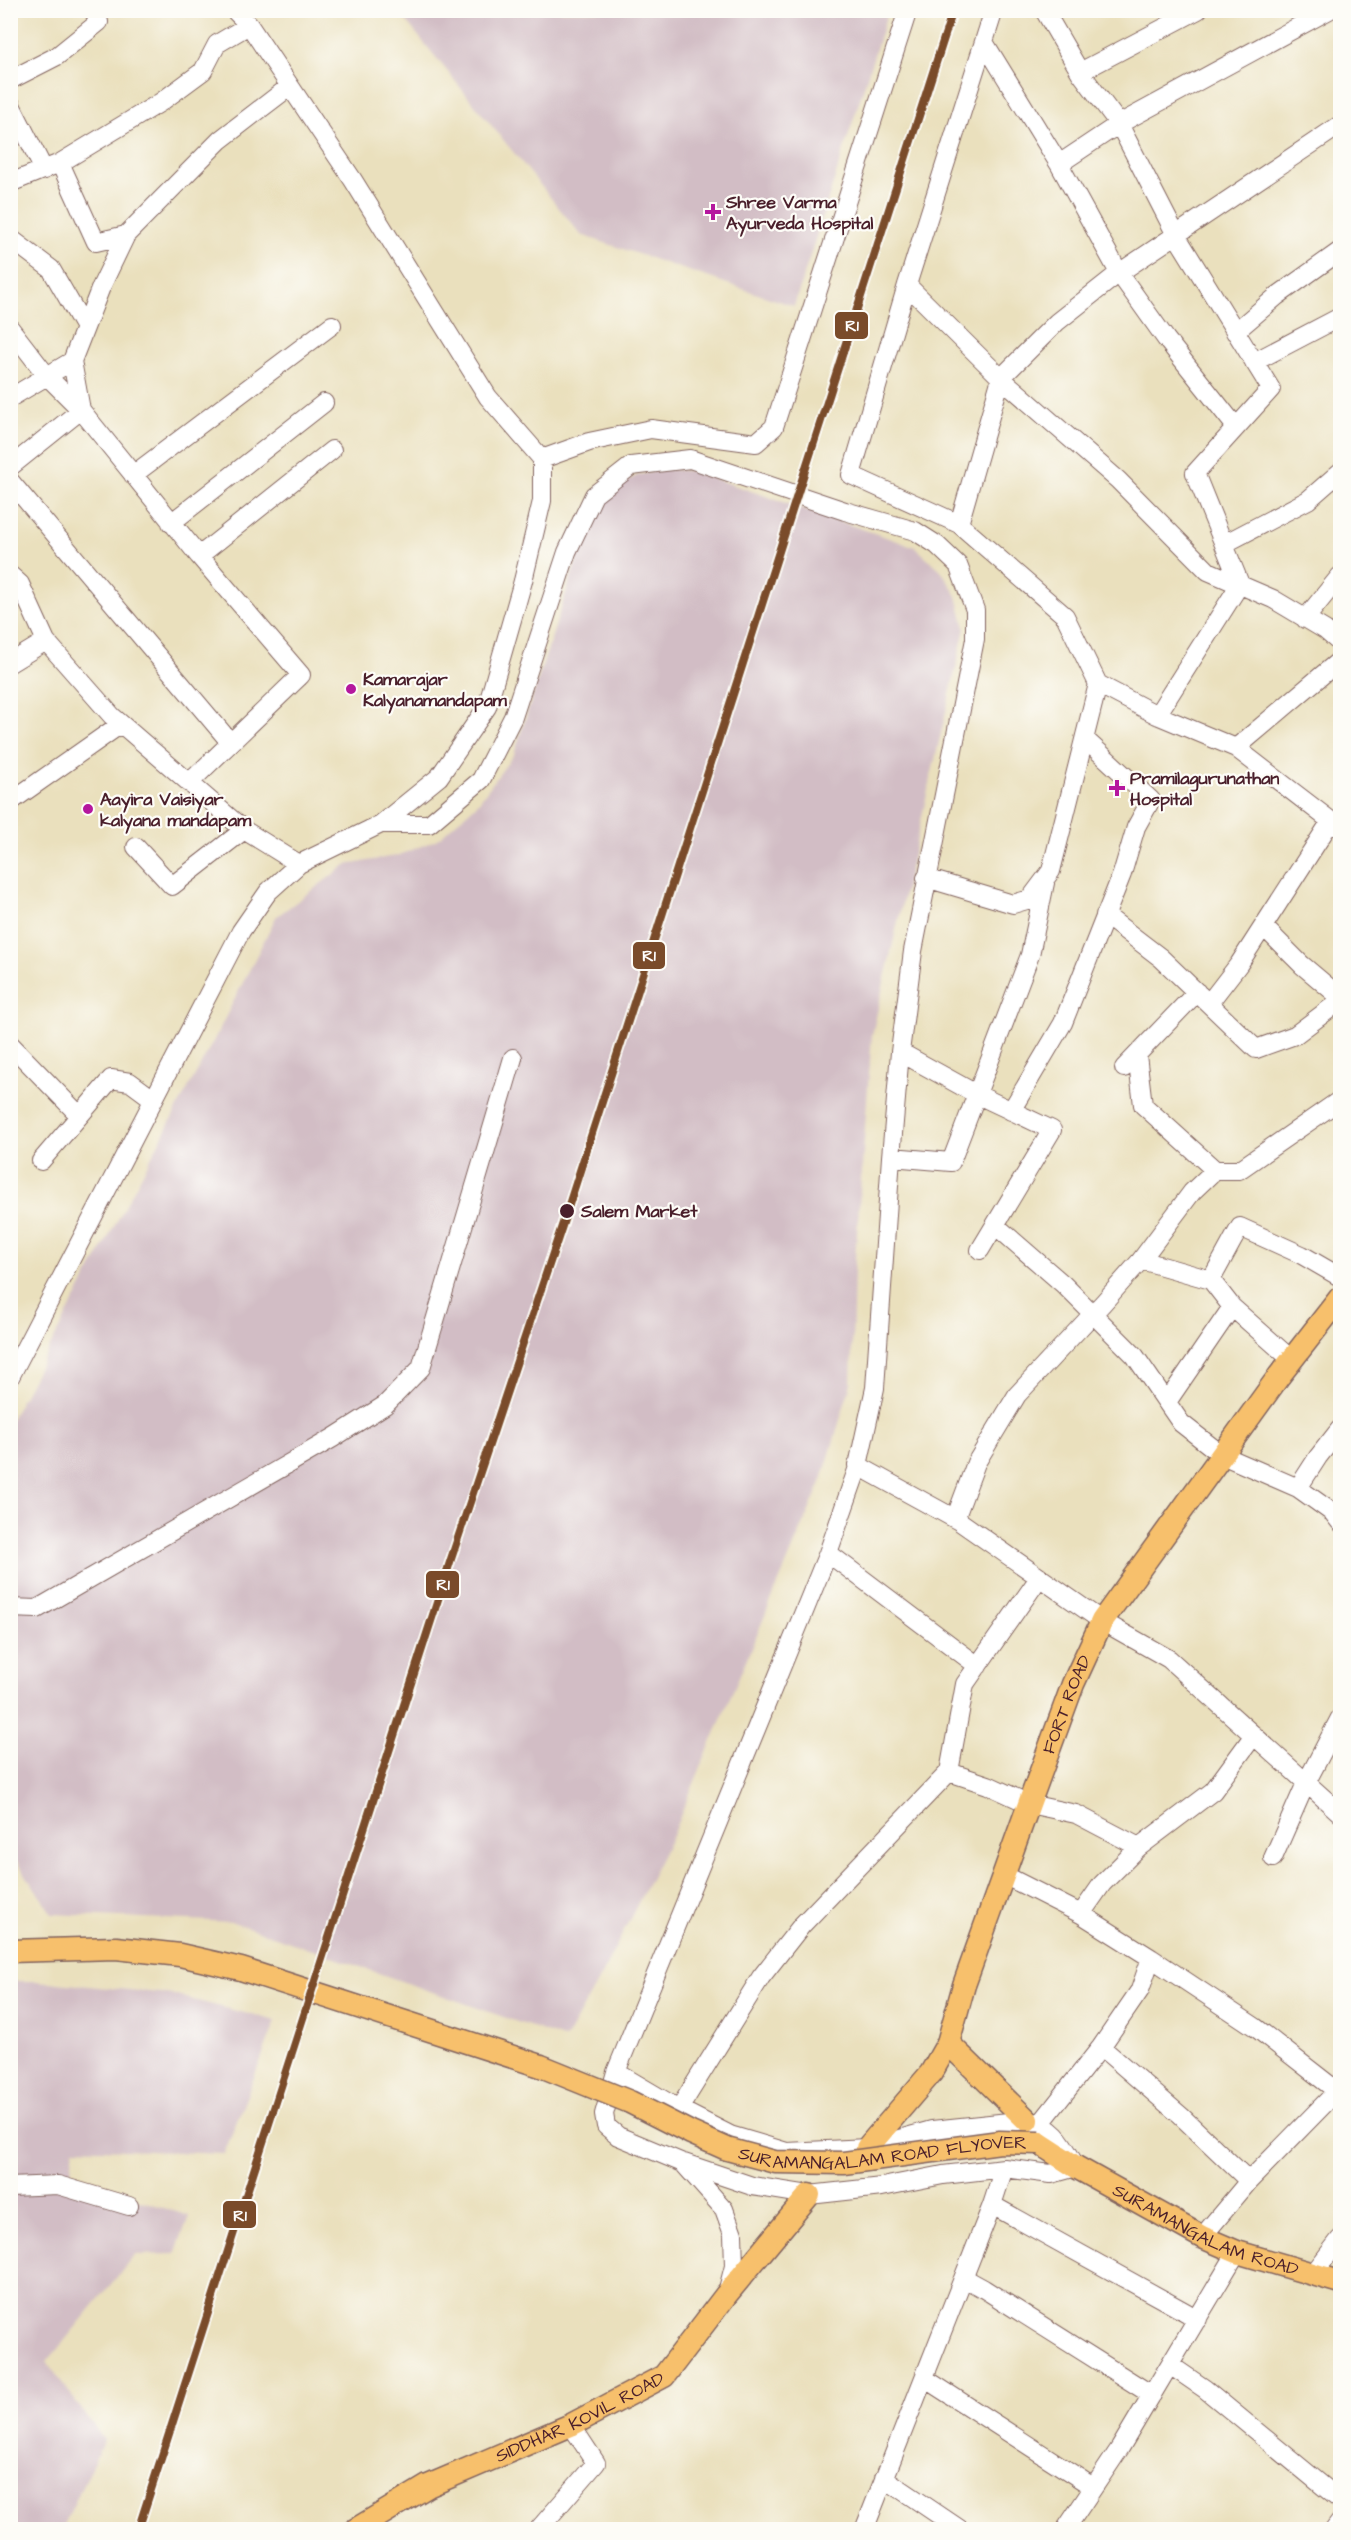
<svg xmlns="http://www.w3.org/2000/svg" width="1351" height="2540" font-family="'Architects Daughter',sans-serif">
	<rect width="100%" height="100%" fill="#fdfcf7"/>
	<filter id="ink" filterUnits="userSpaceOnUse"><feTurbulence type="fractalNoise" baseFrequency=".0167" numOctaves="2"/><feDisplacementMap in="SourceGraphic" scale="12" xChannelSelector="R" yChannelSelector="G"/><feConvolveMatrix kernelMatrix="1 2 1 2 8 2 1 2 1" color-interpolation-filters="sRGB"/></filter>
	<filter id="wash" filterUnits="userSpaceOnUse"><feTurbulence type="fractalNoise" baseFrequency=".008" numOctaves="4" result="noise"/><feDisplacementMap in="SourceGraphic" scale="24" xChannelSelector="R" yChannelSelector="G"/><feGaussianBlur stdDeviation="1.35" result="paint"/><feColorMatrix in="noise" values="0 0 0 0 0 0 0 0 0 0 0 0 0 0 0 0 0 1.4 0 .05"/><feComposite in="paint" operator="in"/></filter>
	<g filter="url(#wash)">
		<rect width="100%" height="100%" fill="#eae0bd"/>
		<path fill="#d2bdc5" d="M 398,11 L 888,11 L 794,306 L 581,235 Z
			M 666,469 L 692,471 L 915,547 L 941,570 L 957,596 L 965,628 L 872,1035 L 854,1271 L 851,1383 L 822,1480 L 671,1838 L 604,1970 L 566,2039 L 233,1922 L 52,1914 L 11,1853 L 10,1421 L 216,1036 L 276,917 L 346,865 L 400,855 L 438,839 L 478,803 L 514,754 L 592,512 L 613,489 L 638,475 Z
			M 10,1981 L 37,1981 L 170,1994 L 276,2021 L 224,2154 L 74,2148 L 70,2178 L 189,2216 L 175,2254 L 135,2255 L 47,2362 L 104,2440 L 62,2529 L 11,2529 Z"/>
	</g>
	<g filter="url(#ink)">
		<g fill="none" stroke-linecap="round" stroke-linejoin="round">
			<g stroke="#82635e" stroke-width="20">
				<path id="minor" d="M 1044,10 L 1080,72 L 1119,124 L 1176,235 L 1271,389 L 1195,473 L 1240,584 L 1157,715
					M 984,42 L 1059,164 L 1119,273 L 1166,339 L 1236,427
					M 1080,72 L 1198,10
					M 10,80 L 57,56 L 99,22 L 93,10
					M 10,103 L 44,170
					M 60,163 L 96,242 L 126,235
					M 1059,164 L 1119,124 L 1329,10
					M 10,183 L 60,163 L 161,102 L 203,71 L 217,44 L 249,25
					M 10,238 L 51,269 L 85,328
					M 907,285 L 1001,378 L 1118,480 L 1208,571 L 1273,599 L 1325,630 L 1340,643
					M 10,328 L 47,376 L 81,410 L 10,467
					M 1235,332 L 1277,296 L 1340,251
					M 1254,362 L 1340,317
					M 10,398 L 72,361
					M 542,459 L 589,442 L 651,429 L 756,443 L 774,427 L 908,10
					M 133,475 L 332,325
					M 10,481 L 230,742
					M 171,523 L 324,403
					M 959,524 L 1001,378 L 1057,322 L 1119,273 L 1340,125
					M 1224,544 L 1308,500 L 1340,472
					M 199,556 L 332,450
					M 10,575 L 20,584 L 46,641 L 112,716 L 244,830 L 299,864
					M 1305,619 L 1340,576
					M 10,663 L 46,641
					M 1098,684 L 1157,715 L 1236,748 L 1340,828
					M 1236,748 L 1340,660
					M 189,783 L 301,675 L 199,556 L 81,410 L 72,361 L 101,287 L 126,235 L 220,140 L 289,87
					M 10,802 L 121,724
					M 381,824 L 429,824 L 481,780 L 513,717 L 567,552 L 594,495 L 631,466 L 690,459 L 845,511 L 915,531 L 937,545 L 958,565 L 975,610 L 975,639 L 913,951 L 900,1052 L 891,1157 L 875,1388 L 857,1470 L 828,1553 L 616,2072 L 604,2114 L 606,2126 L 618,2136 L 683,2163 L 724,2209 L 733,2234 L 734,2266 L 727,2293
					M 136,847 L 172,886 L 244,830
					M 926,878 L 1013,904 L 1030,899 L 1051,871 L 1098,684 L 1065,616 L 959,524 L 851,475 L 907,285 L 994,10
					M 1105,915 L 1161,958 L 1256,1049 L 1295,1035 L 1340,1001
					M 1264,927 L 1302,965 L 1340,997
					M 1209,1003 L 1239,964 L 1331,821
					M 10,1044 L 79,1115
					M 900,1052 L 976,1094 L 1052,1130 L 980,1250
					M 1137,1055 L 1143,1105 L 1215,1170
					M 1124,1068 L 1197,992
					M 1011,1111 L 1063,1023 L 1122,874 L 1136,827 L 1151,800 L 1086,740
					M 891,1157 L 951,1162 L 1030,955 L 1045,883
					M 41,1161 L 111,1079 L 130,1082 L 153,1099
					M 995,1225 L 1063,1284 L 1135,1356 L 1181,1423 L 1222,1455 L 1298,1488
					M 1141,1260 L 1211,1280 L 1232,1307 L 1292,1360
					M 1211,1280 L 1240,1227 L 1302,1255 L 1340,1277
					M 10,1377 L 241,931 L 268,892 L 299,864 L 381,824 L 439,777 L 487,707 L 523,581 L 542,501 L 542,459 L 488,397 L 353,180 L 249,25 L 234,10
					M 1167,1402 L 1232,1307
					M 1340,1429 L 1318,1457 L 1298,1488 L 1333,1513 L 1340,1522
					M 857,1465 L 959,1521 L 1102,1621 L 1169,1659 L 1340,1813
					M 955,1519 L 976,1463 L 1017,1395 L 1103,1303 L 1141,1260 L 1192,1192 L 1215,1170 L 1239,1170 L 1340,1100
					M 828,1553 L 978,1666
					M 10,1608 L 37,1609 L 333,1438 L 385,1405 L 421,1368 L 513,1058
					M 949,1772 L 988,1785 L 1029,1804 L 1076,1814 L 1139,1847
					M 1273,1858 L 1306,1783 L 1340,1718
					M 1004,1875 L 1081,1914 L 1151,1958 L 1140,1990 L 1101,2047 L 1041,2123
					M 1081,1914 L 1102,1884 L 1139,1847 L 1213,1791 L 1254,1735
					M 1151,1958 L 1255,2027 L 1337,2091
					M 1101,2047 L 1181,2116 L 1249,2181
					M 616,2072 L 679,2109 L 730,2135 L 787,2152 L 867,2148 L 932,2130 L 1027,2120 C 1055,2126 1063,2144 1076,2167 L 1051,2174 L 1004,2168 L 943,2175 L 882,2187 L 809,2195 L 752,2186 L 684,2163
					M 679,2109 L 761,1977 L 802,1925 L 949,1772 L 965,1684 L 1039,1578
					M 10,2187 L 58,2185 L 129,2206
					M 992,2205 L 1198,2319
					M 1202,2237 L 1249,2181 L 1340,2088
					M 1313,2274 L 1340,2239
					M 964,2278 L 984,2289 L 1152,2395
					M 1170,2365 L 1205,2389 L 1340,2500
					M 924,2378 L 1093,2487
					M 884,2478 L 961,2530
					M 538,2530 L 596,2463 L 571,2425
					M 864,2530 L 992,2205 L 1004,2168
					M 1065,2530 L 1120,2448 L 1237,2252
					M 1334,2530 L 1340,2522"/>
			</g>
			<g stroke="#82635e" stroke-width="25">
				<g id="major">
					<path d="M 948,2043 L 1027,2120"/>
					<path id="s1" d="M 1039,2143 L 1076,2167 L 1202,2237 L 1237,2252 L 1340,2282"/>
					<path id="s2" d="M 867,2148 L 931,2073 L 948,2043 L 964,1985 L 1029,1804 L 1073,1684 L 1102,1621 L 1279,1376 L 1340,1298"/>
					<path id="s3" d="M 355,2530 L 428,2486 L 571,2425 L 664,2376 L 726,2295 L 809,2195"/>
				</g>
			</g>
			<use href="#minor" stroke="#fff" stroke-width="18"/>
			<use href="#major" stroke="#f7c06c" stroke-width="22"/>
			<g stroke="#82635e" stroke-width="25" stroke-linecap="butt">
				<g id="major-bridge">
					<path id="s4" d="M 10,1951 L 116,1948 L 180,1955 L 241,1969 L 541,2066 L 630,2102 L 691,2133 L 727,2149 L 775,2162 L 844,2163 L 1000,2142 L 1039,2143"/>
				</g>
			</g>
			<use href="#major-bridge" stroke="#f7c06c" stroke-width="22"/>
			<g stroke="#fdfcf7" stroke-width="12">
				<path id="rail-1" d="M 138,2530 L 451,1559 L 567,1211 L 953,10"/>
			</g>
			<use href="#rail-1" stroke="#7a4b2a" stroke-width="8"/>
		</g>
	</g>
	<g fill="#b5179e" stroke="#fdfcf7" stroke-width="2">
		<path d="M710 203h6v6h6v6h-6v6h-6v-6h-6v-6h6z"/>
		<circle cx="351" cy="689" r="6"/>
		<path d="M1114 779h6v6h6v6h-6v6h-6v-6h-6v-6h6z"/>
		<circle cx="88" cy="809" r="6"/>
	</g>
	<circle fill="#4a1f2b" stroke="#fdfcf7" stroke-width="2" cx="567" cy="1211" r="8"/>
	<g text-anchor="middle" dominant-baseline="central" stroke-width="4.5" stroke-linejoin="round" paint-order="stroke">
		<g font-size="18" font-weight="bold" fill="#4a1f2b" stroke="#fdfcf7" text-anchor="start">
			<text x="726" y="202">Shree Varma<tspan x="726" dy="21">Ayurveda Hospital</tspan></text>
			<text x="363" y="679">Kamarajar<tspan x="363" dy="21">Kalyanamandapam</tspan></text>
			<text x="1130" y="778">Pramilagurunathan<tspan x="1130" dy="21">Hospital</tspan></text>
			<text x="100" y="799">Aayira Vaisiyar<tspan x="100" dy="21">kalyana mandapam</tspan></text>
		</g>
		<g font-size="18" font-weight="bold" fill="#4a1f2b" stroke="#fdfcf7" text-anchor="start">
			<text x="581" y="1211">Salem Market</text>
		</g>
		<g font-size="18" fill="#4a1f2b" stroke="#fdfcf7">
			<text stroke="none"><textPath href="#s2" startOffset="492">FORT ROAD</textPath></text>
			<text stroke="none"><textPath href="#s4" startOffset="910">SURAMANGALAM ROAD FLYOVER</textPath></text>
			<text stroke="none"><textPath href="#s1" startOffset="189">SURAMANGALAM ROAD</textPath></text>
			<text stroke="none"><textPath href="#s3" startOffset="252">SIDDHAR KOVIL ROAD</textPath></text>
		</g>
	</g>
	<g stroke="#fdfcf7" stroke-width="2">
		<rect x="834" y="311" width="35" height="29" rx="6" fill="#7a4b2a"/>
		<rect x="632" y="941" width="34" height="29" rx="6" fill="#7a4b2a"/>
		<rect x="425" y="1570" width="35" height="29" rx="6" fill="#7a4b2a"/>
		<rect x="222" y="2200" width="35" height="29" rx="6" fill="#7a4b2a"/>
	</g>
	<g font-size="16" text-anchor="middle" font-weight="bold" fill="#fff">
		<text x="852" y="331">R1</text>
		<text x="649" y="961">R1</text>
		<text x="443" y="1590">R1</text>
		<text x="240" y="2221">R1</text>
	</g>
	<rect width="1351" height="2540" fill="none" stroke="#fdfcf7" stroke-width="36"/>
</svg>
